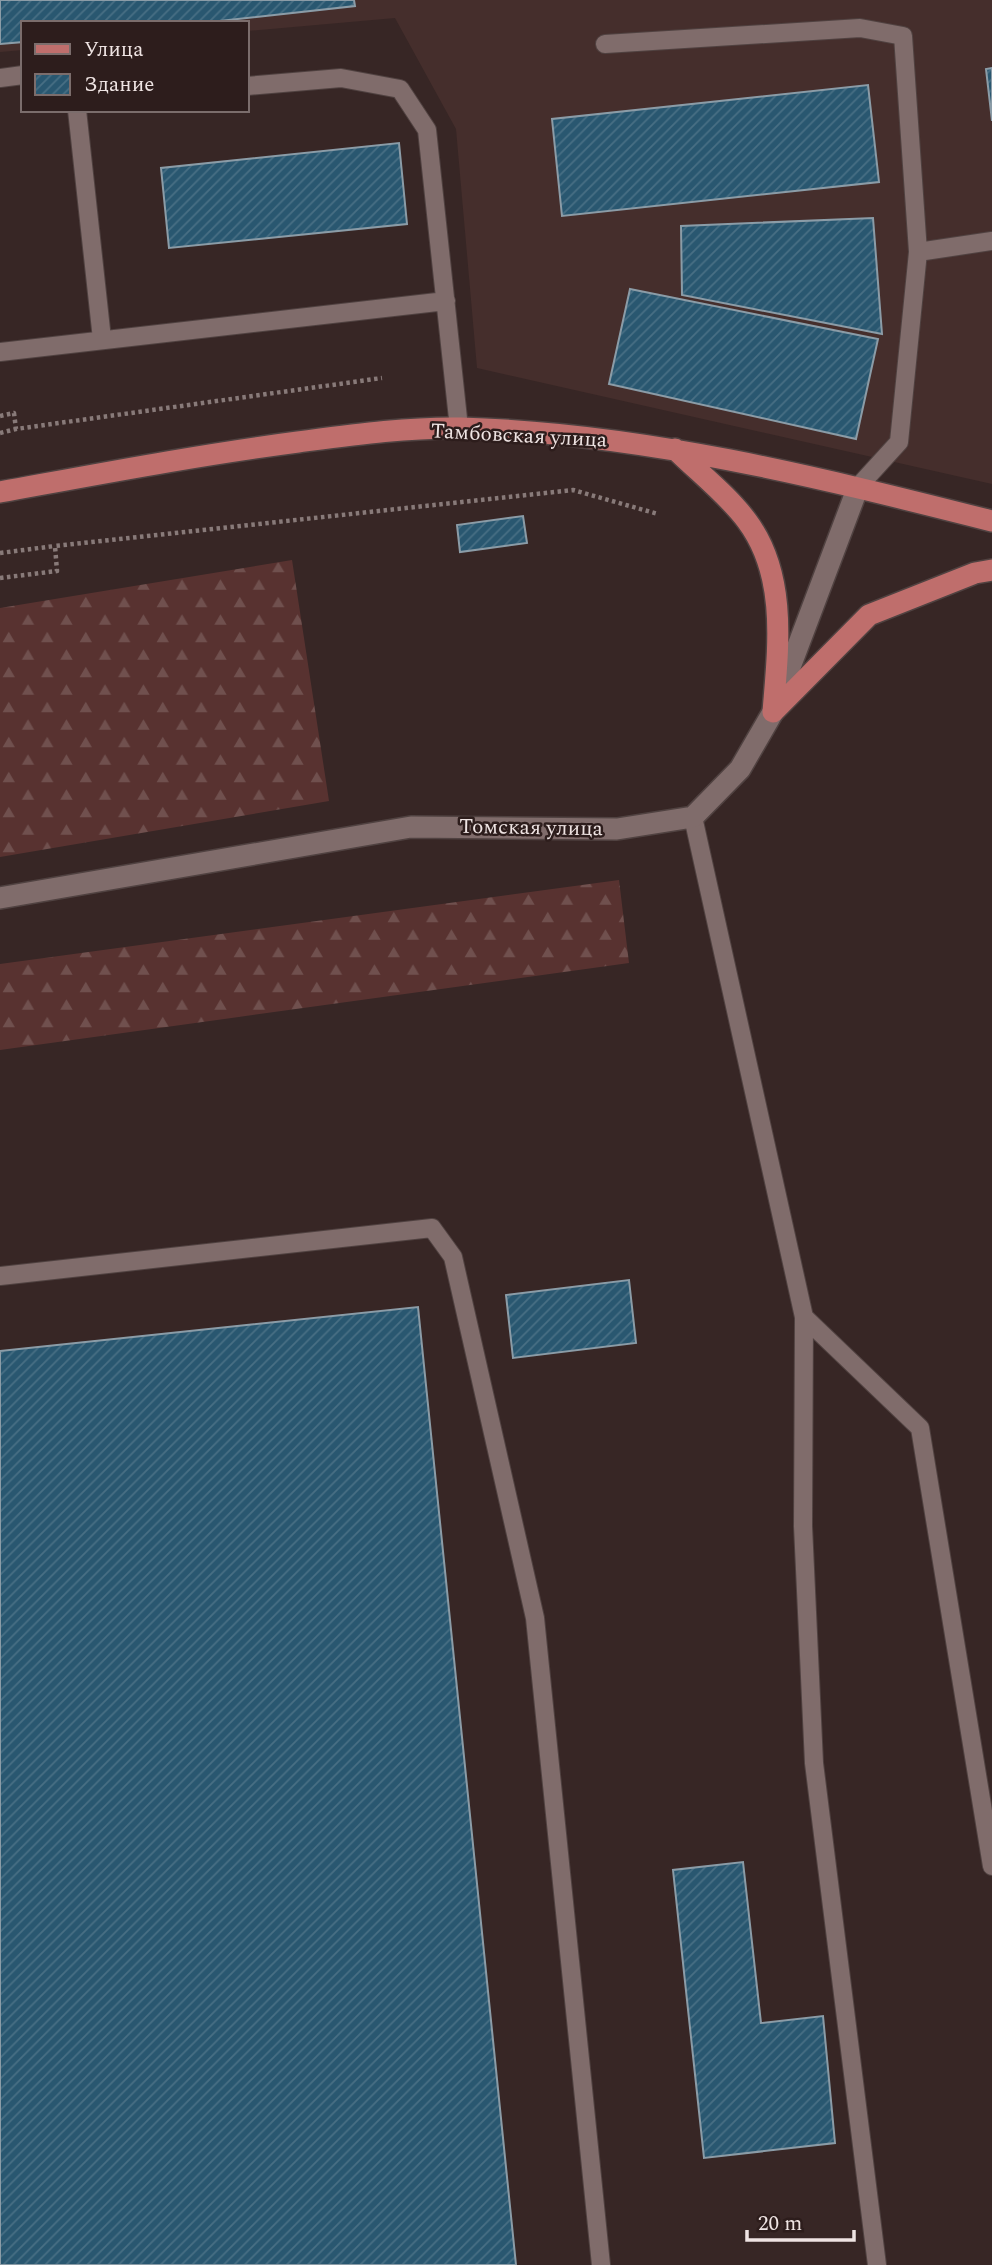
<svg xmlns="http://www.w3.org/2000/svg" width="992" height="2265" font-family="Spectral,serif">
	<defs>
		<pattern id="forest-firs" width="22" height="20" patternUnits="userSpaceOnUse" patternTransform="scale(1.75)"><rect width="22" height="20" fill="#583230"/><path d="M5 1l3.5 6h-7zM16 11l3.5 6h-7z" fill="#70504e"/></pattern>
		<pattern id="building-hatch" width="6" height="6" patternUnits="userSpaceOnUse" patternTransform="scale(1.75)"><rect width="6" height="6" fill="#295770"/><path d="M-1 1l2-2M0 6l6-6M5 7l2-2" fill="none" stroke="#486f84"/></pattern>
	</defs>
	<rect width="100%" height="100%" fill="#372625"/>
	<path fill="#452e2c" d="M 0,0 L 992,0 L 992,484 L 477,368 L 456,129 L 395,18 L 247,31 L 247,23 L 23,23 L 23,50 L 0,52 Z"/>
	<path fill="url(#forest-firs)" d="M 292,560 L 329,801 L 0,857 L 0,608 Z
		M 619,880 L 629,963 L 0,1050 L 0,964 Z"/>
	<path fill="url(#building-hatch)" stroke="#8b9ca7" stroke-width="2" d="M 0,0 L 354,0 L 355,6 L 201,23 L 23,23 L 23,42 L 0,44 Z
		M 992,68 L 992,121 L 986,69 Z
		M 868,85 L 879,182 L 562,216 L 552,119 Z
		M 399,143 L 407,224 L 169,248 L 161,168 Z
		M 873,218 L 882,334 L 682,295 L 681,226 Z
		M 630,289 L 878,339 L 856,439 L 609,384 Z
		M 523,516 L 527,543 L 460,552 L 457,525 Z
		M 629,1280 L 636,1343 L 513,1358 L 506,1295 Z
		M 418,1307 L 516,2265 L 0,2265 L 0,1351 Z
		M 743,1862 L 761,2023 L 823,2016 L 835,2143 L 704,2158 L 673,1870 Z"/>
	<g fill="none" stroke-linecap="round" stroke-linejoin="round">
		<g stroke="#504241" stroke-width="20">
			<path id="service" d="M 605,44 L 860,28 L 903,36 L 918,252
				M 0,78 L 23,75
				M 247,86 L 341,78 L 400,89 L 427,130 L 459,428
				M 77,110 L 102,339
				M 0,352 L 446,301
				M 858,487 L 899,442 L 918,252 L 992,241
				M 693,817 L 804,1317 L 920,1428 L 992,1866
				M 0,1276 L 432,1228 L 453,1257 L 535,1618 L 601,2265
				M 804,1317 L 803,1526 L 814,1763 L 877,2265"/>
		</g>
		<g stroke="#504241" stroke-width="24">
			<path id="minor" d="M 0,898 L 411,827 L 617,829 L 693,817 L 740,769 L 773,712 L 858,487"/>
		</g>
		<g stroke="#504241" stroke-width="24">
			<path id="primary" d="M 675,449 C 698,472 728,495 747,521 C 788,576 778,649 773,712
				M 0,492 C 99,474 198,455 298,442 C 351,435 407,427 461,428 C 642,433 818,477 992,521
				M 773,712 L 869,615 L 975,573 L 992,570"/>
		</g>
		<path stroke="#887a79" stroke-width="4.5" stroke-dasharray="3.5 3.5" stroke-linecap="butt" d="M 0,416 L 14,413 L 16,429 L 382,378
			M 0,433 L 16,429
			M 0,553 L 55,546
			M 0,578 L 57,571 L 55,546 L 573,490 L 658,514"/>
		<use href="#service" stroke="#806c6b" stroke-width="18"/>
		<use href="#minor" stroke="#806c6b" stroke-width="21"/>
		<use href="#primary" stroke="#bf6e6c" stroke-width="21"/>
	</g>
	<g text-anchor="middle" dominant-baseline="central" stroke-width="5" stroke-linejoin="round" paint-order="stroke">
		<g font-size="21" fill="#efe4e3" stroke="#2d1d1c">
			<text transform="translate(519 436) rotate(3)">Тамбовская улица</text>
			<text transform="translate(531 828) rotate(1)">Томская улица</text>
		</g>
	</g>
	<rect x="21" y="21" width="228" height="91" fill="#2d1d1c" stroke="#7b6d6c" stroke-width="2"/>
	<rect x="35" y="44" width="35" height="10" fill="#bf6e6c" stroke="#7b6d6c" stroke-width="2"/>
	<text x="84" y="56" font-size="21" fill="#efe4e3">Улица</text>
	<rect x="35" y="74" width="35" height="21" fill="url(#building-hatch)" stroke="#7b6d6c" stroke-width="2"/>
	<text x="84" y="91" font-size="21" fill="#efe4e3">Здание</text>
	<path d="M747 2230v10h107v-10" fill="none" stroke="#efe4e3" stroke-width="3.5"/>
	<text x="758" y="2230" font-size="21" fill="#efe4e3" stroke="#2d1d1c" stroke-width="5" paint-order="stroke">20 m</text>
</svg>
